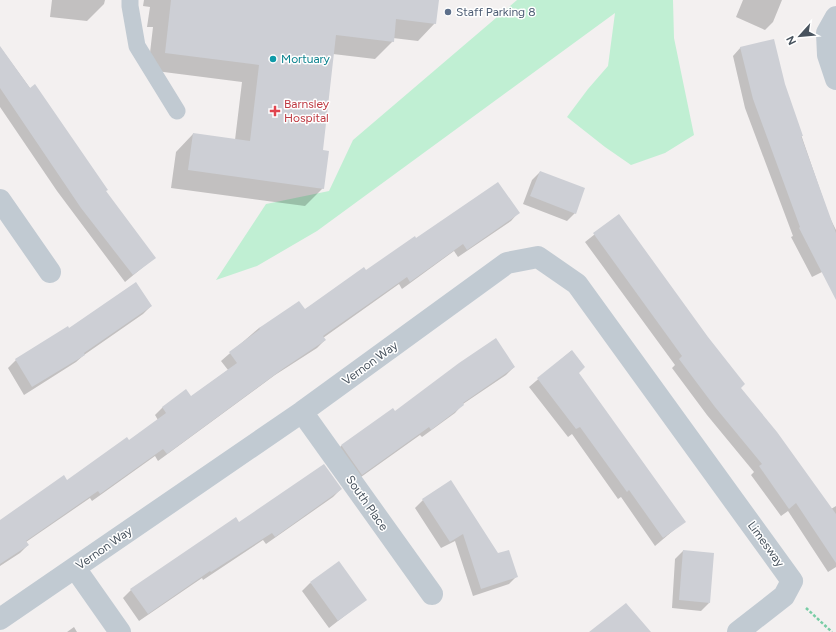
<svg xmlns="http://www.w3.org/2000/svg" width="836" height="632" font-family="Figtree,sans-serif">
	<rect width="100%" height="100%" fill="#f3f0f0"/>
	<path fill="#c0efd3" d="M 517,0 L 673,0 L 674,38 L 694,135 L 665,153 L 631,165 L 605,147 L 567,117 L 588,89 L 608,66 L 615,13 L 317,231 L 257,266 L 216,280 L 266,204 L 329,191 L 353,140 Z"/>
	<path fill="#0003" d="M 52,0 L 105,0 L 104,4 L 87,21 L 50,17 Z
		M 144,0 L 438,0 L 435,23 L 418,41 L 393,38 L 393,41 L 375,59 L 333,54 L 322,151 L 323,188 L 305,206 L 171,188 L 176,152 L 193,134 L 235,140 L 242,82 L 148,70 L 153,27 L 147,27 L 150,7 L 143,6 Z
		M 743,0 L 782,0 L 773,22 L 765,30 L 736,17 Z
		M 0,47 L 154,258 L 125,282 L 57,191 L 0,107 Z
		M 741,47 L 784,85 L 829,216 L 836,230 L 836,265 L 812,277 L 791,237 L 793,236 L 745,108 L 733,56 Z
		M 540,172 L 575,213 L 567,221 L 523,204 L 532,180 Z
		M 518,213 L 511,221 L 458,257 L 454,251 L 402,289 L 399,284 L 323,338 L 325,340 L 317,348 L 275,375 L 158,461 L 155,456 L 92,501 L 90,498 L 26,542 L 28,545 L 20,553 L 0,566 L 0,525 L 129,441 L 158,420 L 155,415 L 163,407 L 191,397 L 228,370 L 221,361 L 259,328 L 304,310 L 416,240 Z
		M 619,215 L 740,388 L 831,509 L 836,506 L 836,567 L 828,572 L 788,511 L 781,516 L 751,475 L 754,472 L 707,415 L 672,368 L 675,365 L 585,242 Z
		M 151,306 L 143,314 L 84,355 L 76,362 L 24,395 L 8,368 L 16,360 L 69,330 Z
		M 571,351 L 578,374 L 681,524 L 655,546 L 621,497 L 618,499 L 572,434 L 568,437 L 529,387 Z
		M 514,367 L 506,375 L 463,404 L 455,413 L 422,437 L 420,435 L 354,482 L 333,454 L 341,446 L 395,413 Z
		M 341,489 L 333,497 L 266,544 L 263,540 L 203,580 L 202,578 L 139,621 L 123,598 L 131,590 L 239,524 Z
		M 423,500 L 498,555 L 517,576 L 509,584 L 473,596 L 455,541 L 441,548 L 415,508 Z
		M 683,551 L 709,603 L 701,611 L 672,608 L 675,559 Z
		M 310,583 L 365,600 L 329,628 L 302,591 Z
		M 74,627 L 77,632 L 67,632 Z"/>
	<path fill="#cdcfd5" d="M 171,0 L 439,0 L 436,24 L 396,19 L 394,42 L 336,35 L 323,150 L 329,151 L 324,189 L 188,170 L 193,133 L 250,141 L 259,65 L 165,53 Z
		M 774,39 L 785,84 L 803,136 L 801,136 L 836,233 L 836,300 L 799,228 L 800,227 L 753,99 L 740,47 Z
		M 0,46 L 30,88 L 35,84 L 108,190 L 106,191 L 156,258 L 133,275 L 81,208 L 0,88 Z
		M 540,171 L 585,188 L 576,214 L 530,196 Z
		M 498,182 L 520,213 L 467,250 L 463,244 L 410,282 L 407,277 L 323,336 L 326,340 L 284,368 L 167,454 L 163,449 L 100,494 L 98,491 L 26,541 L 29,545 L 0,564 L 0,520 L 64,475 L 67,480 L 127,437 L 129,440 L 166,413 L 162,407 L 186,389 L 191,396 L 237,363 L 229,352 L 260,329 L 259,328 L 299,301 L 305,309 L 364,267 L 366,270 L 415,236 L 416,238 Z
		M 619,214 L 708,337 L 745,384 L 741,388 L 777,432 L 836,514 L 836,563 L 796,503 L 789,509 L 759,466 L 762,464 L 715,407 L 679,359 L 682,356 L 593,233 Z
		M 136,282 L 152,306 L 84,353 L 85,355 L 32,387 L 15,359 L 68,326 L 69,328 Z
		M 496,338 L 515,367 L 463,403 L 464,405 L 431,430 L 429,427 L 362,475 L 341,445 L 393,408 L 395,411 L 459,363 Z
		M 572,350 L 585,367 L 579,373 L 686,522 L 663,538 L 629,490 L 627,492 L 580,427 L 576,429 L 537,378 Z
		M 324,464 L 342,489 L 275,537 L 272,533 L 211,572 L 210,571 L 148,614 L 130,589 L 236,517 L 239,522 Z
		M 451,480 L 498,553 L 509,550 L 518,577 L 481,589 L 463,534 L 450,542 L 422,499 Z
		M 683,550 L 714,553 L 710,603 L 679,600 Z
		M 339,561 L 367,600 L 338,621 L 310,582 Z
		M 626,603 L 651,632 L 589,632 Z"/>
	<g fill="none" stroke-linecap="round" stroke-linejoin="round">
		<path stroke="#78cda5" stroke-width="2.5" stroke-dasharray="3 2" stroke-linecap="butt" d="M 806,608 L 832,632"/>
		<path stroke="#c1cad2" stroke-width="17" d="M 130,0 L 130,6 L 137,46 L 177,111"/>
		<path stroke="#c1cad2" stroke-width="22" d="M 836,17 L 827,33 L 828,55 L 836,79
			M 0,200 L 50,272
			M 302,412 L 432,594
			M 75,568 L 120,632
			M 0,619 L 302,412 L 507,263 L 538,257 L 577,284 L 792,581 L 784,596 L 738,632"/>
	</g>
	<circle fill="#5c6f8a" stroke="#fff" stroke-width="1.5" cx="448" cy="12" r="4"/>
	<circle fill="#0f9aa8" stroke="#fff" stroke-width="1.5" cx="273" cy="59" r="4"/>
	<path fill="#e0444e" stroke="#fff" stroke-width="1.5" d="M273 105h4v4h4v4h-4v4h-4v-4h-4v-4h4z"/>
	<g text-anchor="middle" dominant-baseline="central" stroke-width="3" stroke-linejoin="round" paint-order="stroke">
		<g font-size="12" fill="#4e5e75" stroke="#fff" text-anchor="start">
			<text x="456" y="12">Staff Parking 8</text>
		</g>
		<g font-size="12" fill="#0d838f" stroke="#fff" text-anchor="start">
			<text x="281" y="59">Mortuary</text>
		</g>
		<g font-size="12" fill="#be3a42" stroke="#fff" text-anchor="start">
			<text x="284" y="104">Barnsley<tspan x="284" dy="14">Hospital</tspan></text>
		</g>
		<g font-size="12" fill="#48535e" stroke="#fff">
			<text transform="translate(370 363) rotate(-36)">Vernon Way</text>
			<text transform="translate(367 503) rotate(55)">South Place</text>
			<text transform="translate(766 544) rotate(54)">Limesway</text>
			<text transform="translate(104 548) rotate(-35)">Vernon Way</text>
		</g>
	</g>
	<g transform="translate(800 36) rotate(243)" stroke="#ffffff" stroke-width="3" paint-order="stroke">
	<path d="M0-3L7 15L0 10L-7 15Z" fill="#48535e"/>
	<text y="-6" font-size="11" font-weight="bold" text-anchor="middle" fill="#48535e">N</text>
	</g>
</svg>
